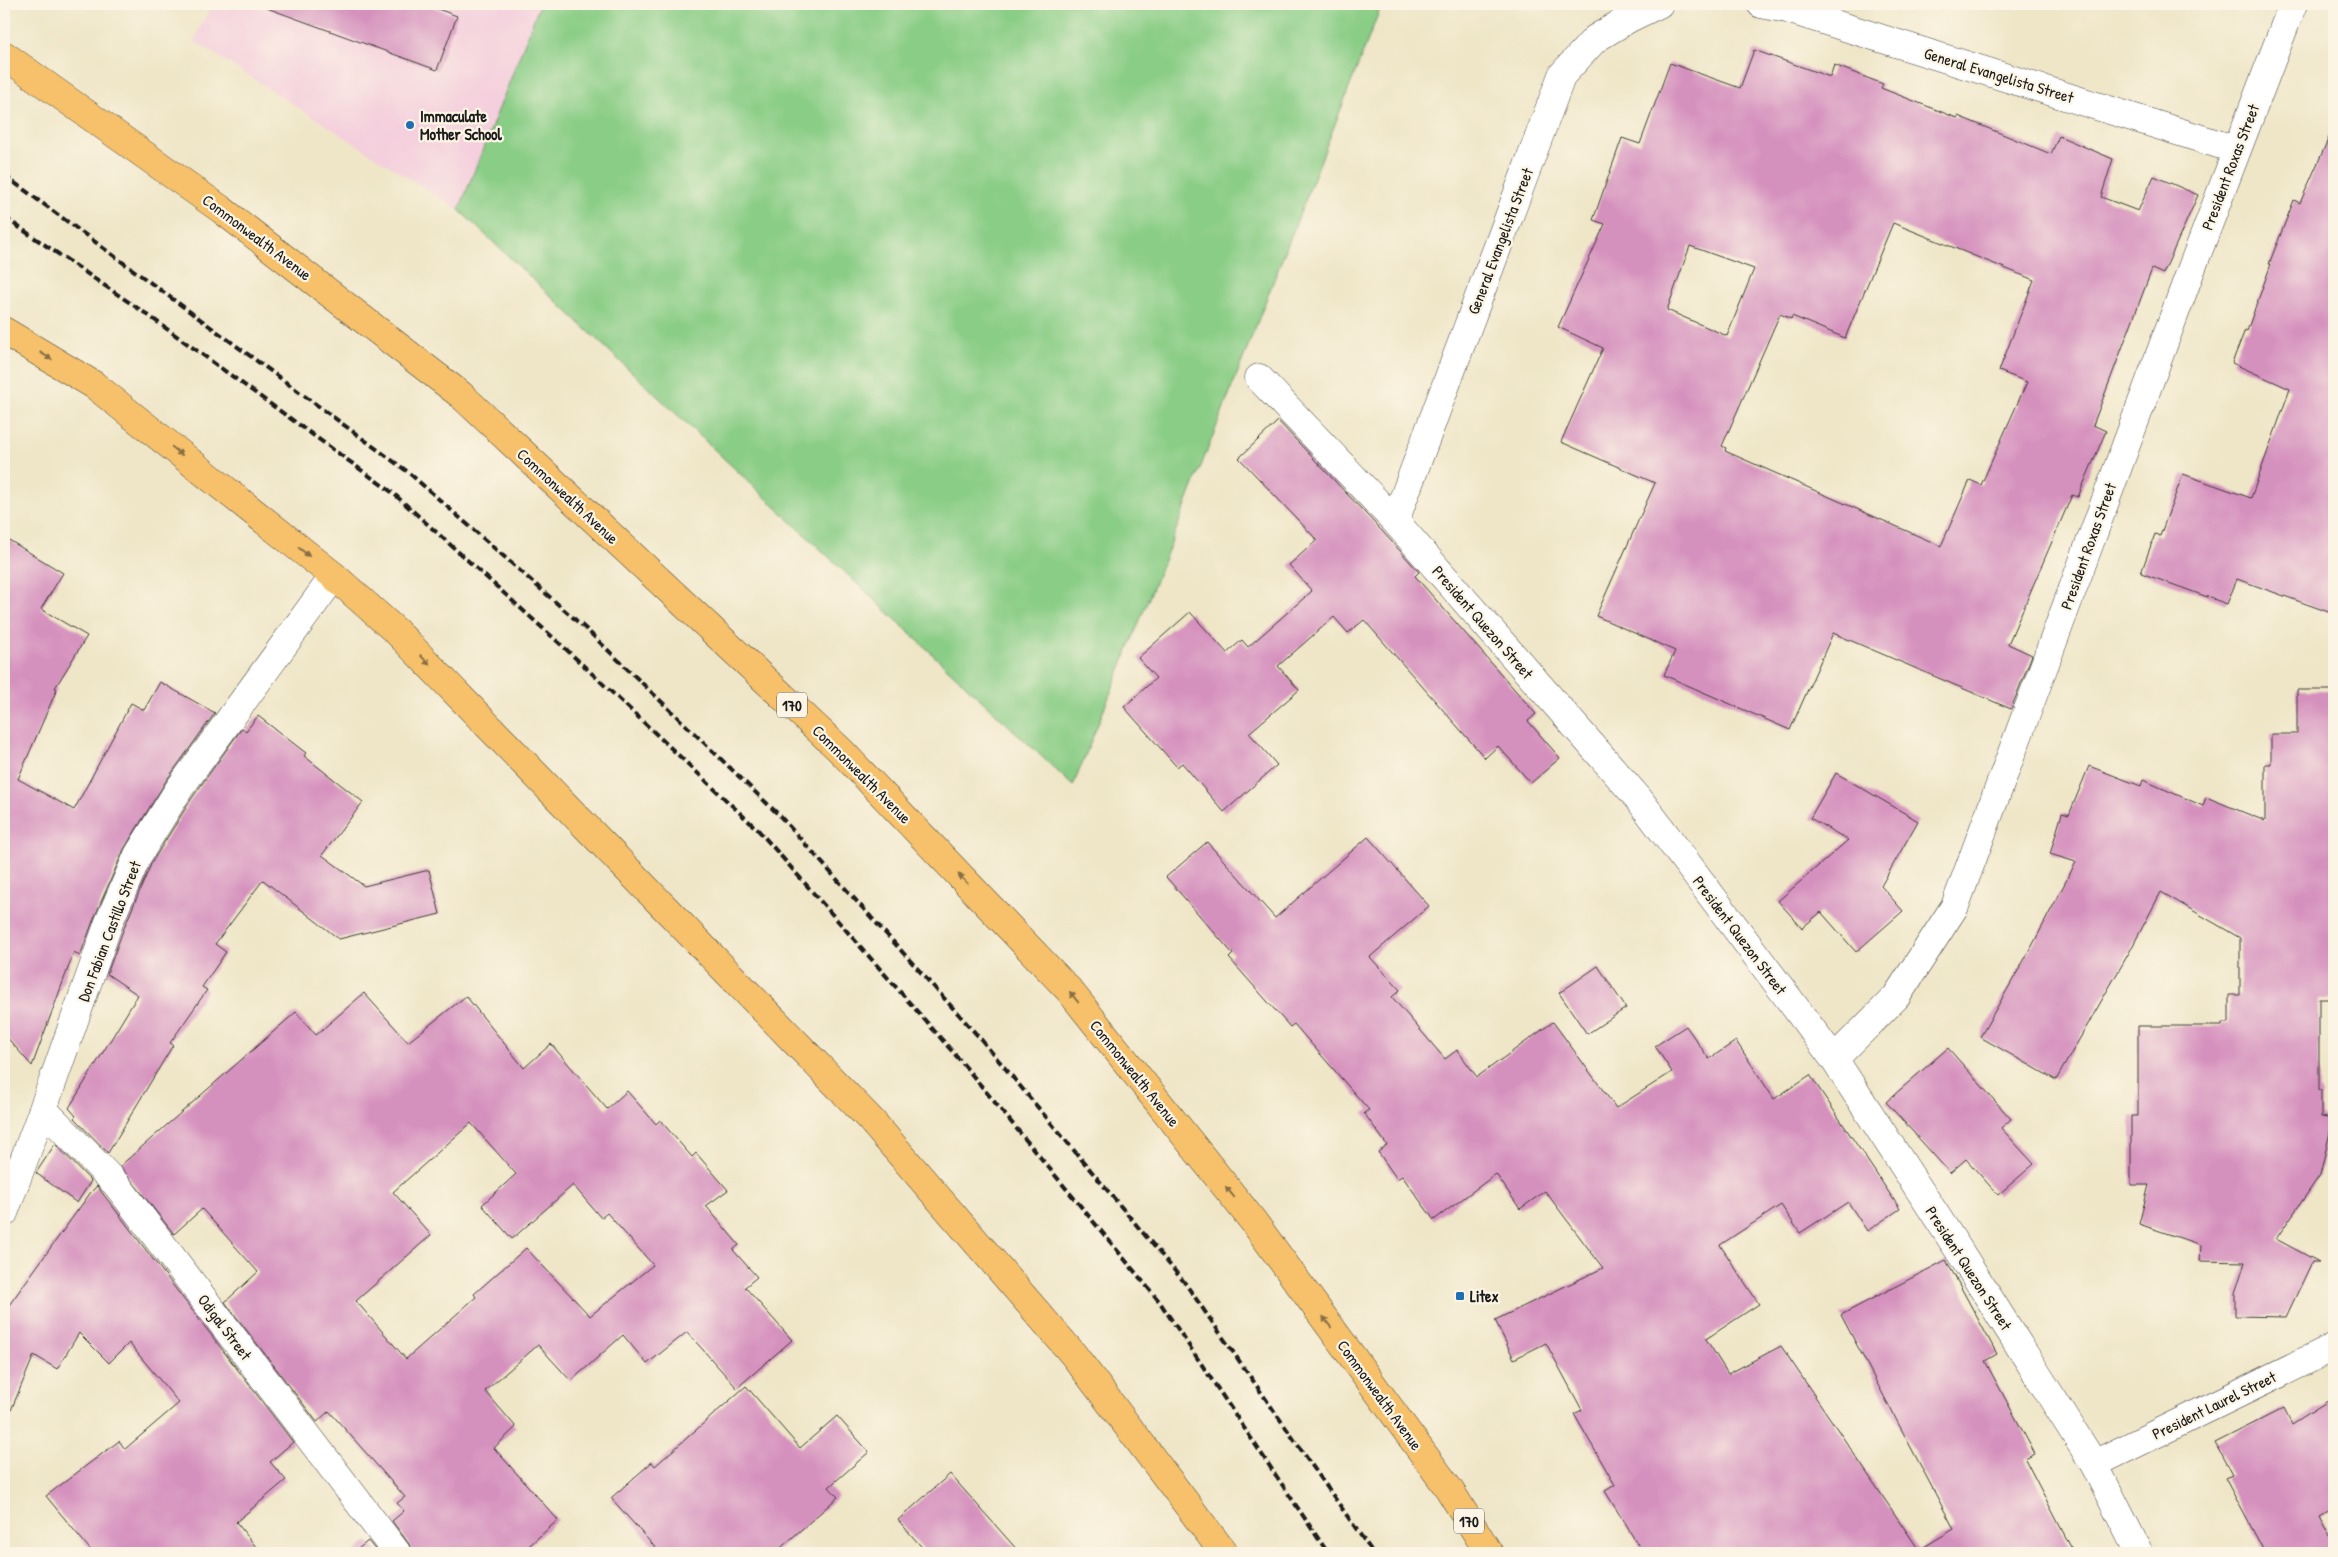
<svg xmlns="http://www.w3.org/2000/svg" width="2338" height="1557" font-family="'Patrick Hand',sans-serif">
	<rect width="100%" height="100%" fill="#fcf5e5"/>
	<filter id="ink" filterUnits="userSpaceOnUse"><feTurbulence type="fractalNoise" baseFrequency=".02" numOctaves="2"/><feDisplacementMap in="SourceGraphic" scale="10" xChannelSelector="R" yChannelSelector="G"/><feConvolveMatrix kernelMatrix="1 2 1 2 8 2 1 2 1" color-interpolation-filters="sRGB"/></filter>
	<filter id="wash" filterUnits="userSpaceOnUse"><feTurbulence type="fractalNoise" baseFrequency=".0096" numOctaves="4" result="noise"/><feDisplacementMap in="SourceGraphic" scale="20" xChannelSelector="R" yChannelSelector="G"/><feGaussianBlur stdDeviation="1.12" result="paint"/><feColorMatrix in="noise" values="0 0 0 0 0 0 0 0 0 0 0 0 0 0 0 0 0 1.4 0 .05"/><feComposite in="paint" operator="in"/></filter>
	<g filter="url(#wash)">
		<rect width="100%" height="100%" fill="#efe6c8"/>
		<path fill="#f4cfdd" d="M 212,4 L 540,4 L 459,210 L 194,41 Z"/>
		<path fill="#8acd86" stroke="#537451" d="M 540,4 L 1382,4 L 1167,553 L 1073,786 L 459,210 Z"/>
		<g id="blocks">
			<path fill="#d591be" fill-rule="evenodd" d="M 267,4 L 424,4 L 457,16 L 437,70 L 267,8 Z
				M 1754,50 L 1830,77 L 1834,65 L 1883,84 L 1881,88 L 1957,118 L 1958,116 L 2051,154 L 2059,136 L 2113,159 L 2101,197 L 2138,211 L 2154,176 L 2198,195 L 2163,274 L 2152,269 L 2093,425 L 2106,431 L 2078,497 L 2072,495 L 2008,644 L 2032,655 L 2011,709 L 1833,633 L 1790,730 L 1664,675 L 1675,651 L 1596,616 L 1655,483 L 1561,442 L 1603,348 L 1558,327 L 1605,224 L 1593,220 L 1622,138 L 1640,144 L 1670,63 L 1740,88 ZM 1893,223 L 2034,280 L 1999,371 L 2027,382 L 1981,485 L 1970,480 L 1941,546 L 1725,451 L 1726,448 L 1722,446 L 1780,314 L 1791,319 L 1792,316 L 1845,338 ZM 1690,246 L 1754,269 L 1727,336 L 1667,310 Z
				M 2334,126 L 2334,614 L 2237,579 L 2227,604 L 2141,573 L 2155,534 L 2160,536 L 2183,474 L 2251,498 L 2290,389 L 2232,363 L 2245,330 L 2247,331 L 2271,264 L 2269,264 L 2294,200 L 2300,203 Z
				M 1278,421 L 1383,532 L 1419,572 L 1415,576 L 1536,714 L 1528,721 L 1560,758 L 1531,783 L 1498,746 L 1485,758 L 1364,620 L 1348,633 L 1334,617 L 1278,666 L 1299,690 L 1249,733 L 1277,765 L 1224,812 L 1182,763 L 1177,767 L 1124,707 L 1156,678 L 1138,658 L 1190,612 L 1227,653 L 1242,640 L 1248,647 L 1312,591 L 1289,565 L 1317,540 L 1239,458 Z
				M 4,537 L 63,573 L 41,609 L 87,636 L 55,688 L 57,689 L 18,779 L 74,810 L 131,703 L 144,710 L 160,682 L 215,713 L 166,781 L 124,849 L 95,916 L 80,956 L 74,952 L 32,1066 L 4,1034 Z
				M 2297,690 L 2334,690 L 2334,999 L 2319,999 L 2319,1090 L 2321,1090 L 2321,1117 L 2333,1119 L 2320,1175 L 2276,1239 L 2319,1262 L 2312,1262 L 2286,1317 L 2235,1316 L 2235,1293 L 2245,1262 L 2200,1261 L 2201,1245 L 2139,1224 L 2149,1185 L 2131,1185 L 2131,1116 L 2138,1116 L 2138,1026 L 2222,1026 L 2222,1023 L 2229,1023 L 2229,995 L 2240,995 L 2240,938 L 2161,892 L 2130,951 L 2056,1080 L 1980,1037 L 2031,948 L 2076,862 L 2050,854 L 2062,813 L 2069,815 L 2089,766 L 2141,786 L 2143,780 L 2203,806 L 2206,797 L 2265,821 L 2265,764 L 2271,764 L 2271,734 L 2297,734 Z
				M 258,716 L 306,753 L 304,756 L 363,802 L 322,855 L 364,886 L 429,870 L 440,914 L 339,939 L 263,880 L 215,944 L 226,952 L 202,987 L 207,990 L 170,1043 L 173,1045 L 108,1153 L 74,1118 L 76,1116 L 69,1108 L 138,995 L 107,974 L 124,928 L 152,862 L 192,798 L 242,728 L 246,731 Z
				M 1836,773 L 1918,821 L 1881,886 L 1903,911 L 1856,952 L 1821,912 L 1802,928 L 1778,901 L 1848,840 L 1810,818 Z
				M 1368,837 L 1429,906 L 1370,957 L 1400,990 L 1392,997 L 1445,1059 L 1457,1050 L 1477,1077 L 1553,1022 L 1616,1108 L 1672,1072 L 1655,1046 L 1686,1026 L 1709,1059 L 1736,1041 L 1774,1099 L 1810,1075 L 1900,1209 L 1867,1231 L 1848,1202 L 1800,1233 L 1781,1205 L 1720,1245 L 1759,1304 L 1706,1339 L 1728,1374 L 1781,1346 L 1919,1550 L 1954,1529 L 1841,1315 L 1946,1260 L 1997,1354 L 1985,1361 L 2035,1454 L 2025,1459 L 2074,1553 L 1643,1553 L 1605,1491 L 1615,1485 L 1574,1414 L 1582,1410 L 1546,1343 L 1514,1359 L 1495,1320 L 1603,1268 L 1545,1191 L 1520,1209 L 1496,1174 L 1434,1220 L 1402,1176 L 1397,1179 L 1378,1152 L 1387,1145 L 1364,1113 L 1369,1110 L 1294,1024 L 1290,1027 L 1229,958 L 1233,954 L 1166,877 L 1207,842 L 1275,918 Z
				M 1598,966 L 1626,1008 L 1587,1034 L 1559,993 Z
				M 364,993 L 408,1042 L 466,996 L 524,1068 L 551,1044 L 607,1109 L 627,1091 L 656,1124 L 660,1120 L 692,1157 L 696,1153 L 728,1190 L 706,1206 L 739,1245 L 733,1250 L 757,1277 L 745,1287 L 792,1340 L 737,1388 L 687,1332 L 647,1364 L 623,1335 L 571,1381 L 538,1345 L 485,1391 L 516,1427 L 494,1448 L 558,1520 L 521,1553 L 412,1553 L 409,1544 L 392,1521 L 404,1511 L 397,1503 L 405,1497 L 329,1411 L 317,1422 L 225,1302 L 258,1272 L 202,1209 L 174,1234 L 120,1166 L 296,1012 L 316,1035 ZM 471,1123 L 516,1174 L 482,1205 L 512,1239 L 573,1185 L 601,1218 L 607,1213 L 653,1265 L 590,1316 L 526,1248 L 474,1294 L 476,1297 L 406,1359 L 356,1301 L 431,1235 L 393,1192 Z
				M 1948,1048 L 2011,1119 L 2001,1128 L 2034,1164 L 1998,1195 L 1966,1159 L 1950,1173 L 1886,1102 Z
				M 55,1144 L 91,1181 L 77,1203 L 36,1173 Z
				M 97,1186 L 293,1442 L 270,1462 L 286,1480 L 236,1522 L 261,1553 L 93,1553 L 46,1496 L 119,1441 L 125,1449 L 179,1403 L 129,1343 L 109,1363 L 79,1333 L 57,1369 L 34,1355 L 4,1427 L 4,1312 L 91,1192 Z
				M 746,1386 L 800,1448 L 837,1416 L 869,1452 L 829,1487 L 838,1497 L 775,1553 L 660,1553 L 611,1498 L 652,1462 L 655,1466 Z
				M 2334,1397 L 2334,1509 L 2320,1517 L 2334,1544 L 2334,1553 L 2265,1553 L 2225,1478 L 2232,1475 L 2215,1443 L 2284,1408 L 2292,1424 Z
				M 950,1474 L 1020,1553 L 927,1553 L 898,1520 Z
				M 368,1541 L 378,1553 L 353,1553 Z"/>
		</g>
	</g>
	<g filter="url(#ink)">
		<use href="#blocks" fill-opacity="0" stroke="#3c3a36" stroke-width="1"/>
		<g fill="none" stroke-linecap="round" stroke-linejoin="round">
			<g stroke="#3c3a36" stroke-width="29">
				<path id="minor" d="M 1761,4 L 1787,9 L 2237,150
					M 1259,378 L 1395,521 L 1638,798 L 1834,1059 L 1958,1249 L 2094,1464 L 2139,1553
					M 1395,521 L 1562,75 L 1595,39 L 1628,19 L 1659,4
					M 1834,1059 L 1896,997 L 1955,906 L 2191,270 L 2293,4
					M 43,1109 L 117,1185 L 397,1553
					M 4,1213 L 43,1109 L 109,922 L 138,855 L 179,789 L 334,576
					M 2094,1464 L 2334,1347"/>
			</g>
			<g stroke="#3c3a36" stroke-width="29">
				<path id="major" d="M 4,55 L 222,210 L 461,395 L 840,750 L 1069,990 L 1253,1221 L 1449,1489 L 1489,1553
					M 4,331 L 94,385 L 334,576 L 398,633 L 870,1119 L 1073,1354 L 1224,1553"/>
			</g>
			<use href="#minor" stroke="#fff" stroke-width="28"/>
			<use href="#major" stroke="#f6c16b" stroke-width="28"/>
			<path stroke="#1c1c1c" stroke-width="4" stroke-dasharray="8 4" stroke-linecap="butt" d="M 4,175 L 408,472 L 586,629 L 779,815 L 979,1037 L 1185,1283 L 1373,1553
				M 4,217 L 145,313 L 393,493 L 568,651 L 759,831 L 959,1059 L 1159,1301 L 1328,1553"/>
		</g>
		<defs><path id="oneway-solid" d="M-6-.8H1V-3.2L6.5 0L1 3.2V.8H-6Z" transform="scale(1.25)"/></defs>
		<g fill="#896e44">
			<use href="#oneway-solid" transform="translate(46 356) rotate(31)"/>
			<use href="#oneway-solid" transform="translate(177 451) rotate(39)"/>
			<use href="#oneway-solid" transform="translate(304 552) rotate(39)"/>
			<use href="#oneway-solid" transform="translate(425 660) rotate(46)"/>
			<use href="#oneway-solid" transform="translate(963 879) rotate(-134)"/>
			<use href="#oneway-solid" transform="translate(1074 997) rotate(-129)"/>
			<use href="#oneway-solid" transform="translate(1230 1192) rotate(-129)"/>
			<use href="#oneway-solid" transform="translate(1327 1322) rotate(-126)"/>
		</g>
	</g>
	<g fill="#1f6fb2" stroke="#fcf5e5" stroke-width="2">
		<circle cx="410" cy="125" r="5"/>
		<rect x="1455" y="1291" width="10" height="10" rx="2.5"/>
	</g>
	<g text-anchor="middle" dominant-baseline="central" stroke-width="4.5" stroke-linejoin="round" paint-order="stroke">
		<g fill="#fcf5e5" stroke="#5f5d58" stroke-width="1">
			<rect x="777" y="692.5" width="30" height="25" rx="4"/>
			<rect x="1454" y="1508.5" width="30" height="25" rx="4"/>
		</g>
		<g font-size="15" font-weight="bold" fill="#1c1c1c">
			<text x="792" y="705">170</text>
			<text x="1469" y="1521">170</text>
		</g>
		<g font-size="16" fill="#1c1c1c" stroke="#fcf5e5">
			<text transform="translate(1999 75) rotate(17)">General Evangelista Street</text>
			<text transform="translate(2230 167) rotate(-69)">President Roxas Street</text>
			<text transform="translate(257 237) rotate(37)">Commonwealth Avenue</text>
			<text transform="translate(1500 241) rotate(-69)">General Evangelista Street</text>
			<text transform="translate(568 496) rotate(43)">Commonwealth Avenue</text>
			<text transform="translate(2088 546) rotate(-70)">President Roxas Street</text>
			<text transform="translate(1483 622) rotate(49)">President Quezon Street</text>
			<text transform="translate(862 774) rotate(45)">Commonwealth Avenue</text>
			<text transform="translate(109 931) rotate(-69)">Don Fabian Castillo Street</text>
			<text transform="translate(1740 935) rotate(53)">President Quezon Street</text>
			<text transform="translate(1135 1073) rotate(51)">Commonwealth Avenue</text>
			<text transform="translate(1969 1268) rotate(57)">President Quezon Street</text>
			<text transform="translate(225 1327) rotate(53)">Odigal Street</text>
			<text transform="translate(1380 1395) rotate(54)">Commonwealth Avenue</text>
			<text transform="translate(2214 1405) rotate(-26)">President Laurel Street</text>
		</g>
		<g font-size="16" font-weight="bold" fill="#1c1c1c" stroke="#fcf5e5" text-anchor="start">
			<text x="420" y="116">Immaculate<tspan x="420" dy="18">Mother School</tspan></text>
			<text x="1470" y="1296">Litex</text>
		</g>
	</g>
	<rect width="2338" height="1557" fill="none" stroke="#fcf5e5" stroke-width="20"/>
</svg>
